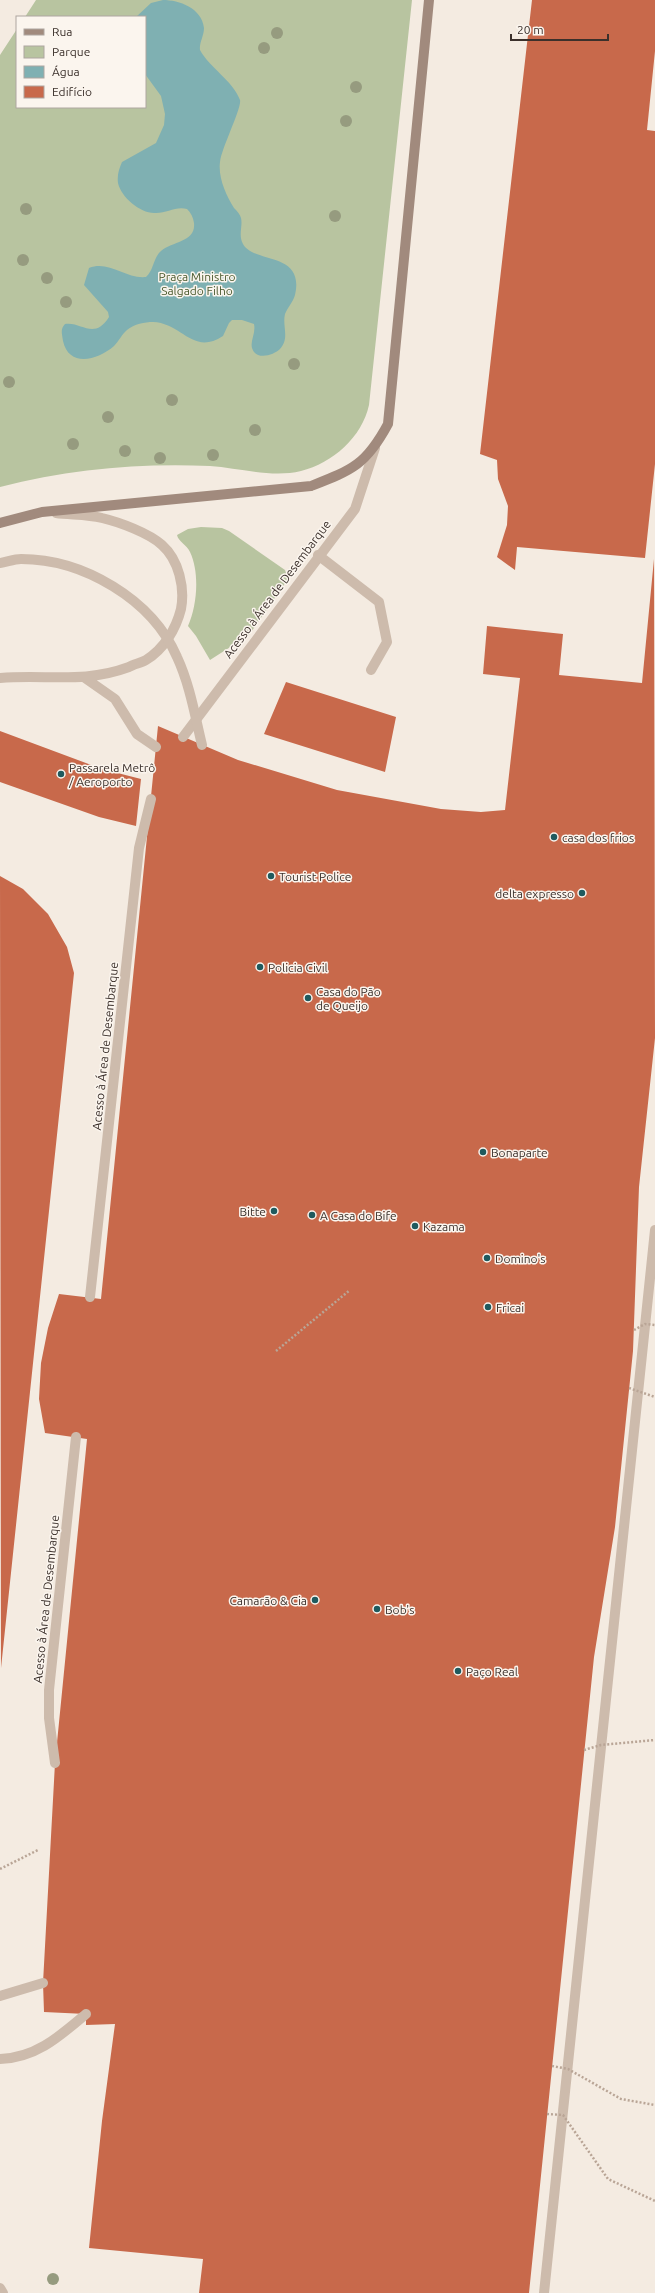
<svg xmlns="http://www.w3.org/2000/svg" width="655" height="2293" font-family="Ubuntu,sans-serif">
	<rect width="100%" height="100%" fill="#f4ebe1"/>
	<path fill="#b8c4a0" d="M 36,0 L 412,0 L 369,405 C 362,437 333,463 301,471 C 272,478 239,468 210,466 C 139,463 69,469 0,487 L 0,55 L 17,29 L 17,107 L 145,107 L 145,17 L 25,17 Z
		M 201,527 L 222,528 L 229,531 L 285,570 L 288,579 L 249,635 L 210,660 L 196,636 L 188,626 C 197,606 200,573 190,552 C 187,545 178,541 177,535 L 188,529 Z"/>
	<path fill="#7fb0b2" d="M 163,0 C 179,0 202,8 204,28 C 204,36 199,43 200,50 C 209,67 234,82 240,100 C 242,108 222,147 220,162 C 218,178 226,195 234,208 C 237,211 240,214 241,218 C 243,226 238,235 243,244 C 254,264 305,251 295,295 C 293,302 288,307 285,314 C 282,326 290,338 280,349 C 274,355 256,361 252,348 C 250,341 256,333 254,324 L 242,320 L 232,320 L 229,323 L 223,336 C 193,356 182,323 153,322 C 145,322 134,324 127,330 C 122,334 119,341 114,346 C 98,360 69,368 63,341 C 62,334 60,329 65,324 C 81,321 94,341 109,317 L 108,312 L 84,285 L 89,268 C 109,260 125,279 146,277 C 154,270 153,258 161,251 C 173,241 196,242 194,223 C 193,217 191,213 187,209 C 175,206 166,214 154,213 C 140,213 121,197 118,183 C 117,175 119,169 122,162 L 156,143 L 164,125 L 165,114 L 161,96 L 145,74 L 145,17 L 136,17 L 151,3 Z"/>
	<path fill="#c8694b" d="M 532,0 L 655,0 L 655,51 L 647,130 L 655,131 L 655,464 L 645,558 L 517,547 L 515,570 L 497,557 L 507,525 L 508,506 L 498,479 L 497,460 L 480,454 Z
		M 654,559 L 655,1038 L 639,1187 L 633,1351 L 615,1527 L 594,1657 L 529,2293 L 199,2293 L 203,2259 L 89,2248 L 102,2121 L 115,2024 L 86,2025 L 86,2014 L 44,2012 L 43,1983 L 55,1763 L 87,1439 L 45,1433 L 39,1399 L 41,1363 L 48,1328 L 59,1294 L 101,1299 L 158,726 L 238,760 L 337,790 L 441,809 L 481,812 L 505,810 L 520,678 L 483,674 L 487,626 L 563,634 L 559,675 L 642,683 Z
		M 286,682 L 396,717 L 385,772 L 264,734 Z
		M 0,731 L 102,769 L 141,779 L 136,826 L 99,817 L 0,782 Z
		M 0,876 L 23,889 L 48,914 L 67,947 L 74,973 L 1,1668 Z"/>
	<g fill="none" stroke-linecap="round" stroke-linejoin="round">
		<path stroke="#b9a596" stroke-width="2.5" stroke-dasharray="2 2" stroke-linecap="butt" d="M 276,1351 L 350,1290
			M 0,1869 L 38,1850"/>
		<path stroke="#cdbbac" stroke-width="10" d="M 318,555 L 379,602 L 387,642 L 371,670
			M 0,678 C 47,674 83,684 129,667 C 134,664 141,663 146,660 C 164,649 176,629 181,609 C 185,588 179,560 162,545 C 149,533 119,522 102,518 C 87,514 71,515 56,513
			M 85,678 L 115,699 L 137,734 L 156,747
			M 183,737 L 355,509 L 375,448
			M 90,1297 L 139,848 L 151,799
			M 55,1763 L 49,1718 L 49,1690 L 76,1437
			M 0,1996 L 43,1983
			M 0,2059 C 36,2058 60,2036 86,2014
			M 0,2288 L 3,2293
			M 544,2293 L 655,1230"/>
		<path stroke="#a18a7d" stroke-width="10" d="M 0,523 L 42,512 L 311,486 C 352,470 366,465 388,424 L 429,0"/>
		<path stroke="#b9a596" stroke-width="2.5" stroke-dasharray="2 2" stroke-linecap="butt" d="M 634,1330 L 645,1324 L 655,1325
			M 629,1388 L 655,1397
			M 584,1750 L 601,1745 L 655,1740
			M 552,2066 L 568,2069 L 621,2099 L 655,2105
			M 547,2114 L 563,2115 L 608,2179 L 655,2201"/>
		<path stroke="#cdbbac" stroke-width="10" d="M 0,563 C 7,562 14,559 21,559 C 83,559 152,599 177,657 C 190,685 195,716 202,745"/>
	</g>
	<g fill="#969b7f">
		<circle cx="277" cy="33" r="6"/>
		<circle cx="264" cy="48" r="6"/>
		<circle cx="356" cy="87" r="6"/>
		<circle cx="346" cy="121" r="6"/>
		<circle cx="26" cy="209" r="6"/>
		<circle cx="335" cy="216" r="6"/>
		<circle cx="23" cy="260" r="6"/>
		<circle cx="47" cy="278" r="6"/>
		<circle cx="66" cy="302" r="6"/>
		<circle cx="294" cy="364" r="6"/>
		<circle cx="9" cy="382" r="6"/>
		<circle cx="172" cy="400" r="6"/>
		<circle cx="108" cy="417" r="6"/>
		<circle cx="255" cy="430" r="6"/>
		<circle cx="73" cy="444" r="6"/>
		<circle cx="125" cy="451" r="6"/>
		<circle cx="213" cy="455" r="6"/>
		<circle cx="160" cy="458" r="6"/>
		<circle cx="53" cy="2279" r="6"/>
	</g>
	<g fill="#1f5a5e" stroke="#fbf5ee" stroke-width="1.5">
		<circle cx="61" cy="774" r="4"/>
		<circle cx="554" cy="837" r="4"/>
		<circle cx="271" cy="876" r="4"/>
		<circle cx="582" cy="893" r="4"/>
		<circle cx="260" cy="967" r="4"/>
		<circle cx="308" cy="998" r="4"/>
		<circle cx="483" cy="1152" r="4"/>
		<circle cx="274" cy="1211" r="4"/>
		<circle cx="312" cy="1215" r="4"/>
		<circle cx="415" cy="1226" r="4"/>
		<circle cx="487" cy="1258" r="4"/>
		<circle cx="488" cy="1307" r="4"/>
		<circle cx="315" cy="1600" r="4"/>
		<circle cx="377" cy="1609" r="4"/>
		<circle cx="458" cy="1671" r="4"/>
	</g>
	<g text-anchor="middle" dominant-baseline="central" stroke-width="3" stroke-linejoin="round" paint-order="stroke">
		<g font-size="12" fill="#4a5a2e" stroke="#fbf5ee">
			<text x="197" y="276">Praça Ministro<tspan x="197" dy="14">Salgado Filho</tspan></text>
		</g>
		<g font-size="12" fill="#3b302b" stroke="#fbf5ee">
			<text transform="translate(277 589) rotate(-53)">Acesso à Área de Desembarque</text>
			<text transform="translate(105 1046) rotate(-84)">Acesso à Área de Desembarque</text>
			<text transform="translate(46 1599) rotate(-84)">Acesso à Área de Desembarque</text>
		</g>
		<g font-size="12" fill="#3b302b" stroke="#fbf5ee" text-anchor="start">
			<text x="69" y="767">Passarela Metrô<tspan x="69" dy="14">/ Aeroporto</tspan></text>
			<text x="562" y="837">casa dos frios</text>
			<text x="279" y="876">Tourist Police</text>
			<text x="574" y="893" text-anchor="end">delta expresso</text>
			<text x="268" y="967">Policia Civil</text>
			<text x="316" y="991">Casa do Pão<tspan x="316" dy="14">de Queijo</tspan></text>
			<text x="491" y="1152">Bonaparte</text>
			<text x="266" y="1211" text-anchor="end">Bitte</text>
			<text x="320" y="1215">A Casa do Bife</text>
			<text x="423" y="1226">Kazama</text>
			<text x="495" y="1258">Domino's</text>
			<text x="496" y="1307">Fricai</text>
			<text x="307" y="1600" text-anchor="end">Camarão &amp; Cia</text>
			<text x="385" y="1609">Bob's</text>
			<text x="466" y="1671">Paço Real</text>
		</g>
	</g>
	<rect x="16" y="16" width="130" height="92" fill="#fbf5ee" stroke="#aea6a0"/>
	<rect x="24" y="29" width="20" height="6" fill="#a18a7d" stroke="#aea6a0"/>
	<text x="52" y="36" font-size="12" fill="#3b302b">Rua</text>
	<rect x="24" y="46" width="20" height="12" fill="#b8c4a0" stroke="#aea6a0"/>
	<text x="52" y="56" font-size="12" fill="#3b302b">Parque</text>
	<rect x="24" y="66" width="20" height="12" fill="#7fb0b2" stroke="#aea6a0"/>
	<text x="52" y="76" font-size="12" fill="#3b302b">Água</text>
	<rect x="24" y="86" width="20" height="12" fill="#c8694b" stroke="#aea6a0"/>
	<text x="52" y="96" font-size="12" fill="#3b302b">Edifício</text>
	<path d="M511 34v6h97v-6" fill="none" stroke="#3b302b" stroke-width="2"/>
	<text x="517" y="34" font-size="12" fill="#3b302b" stroke="#fbf5ee" stroke-width="3" paint-order="stroke">20 m</text>
</svg>
